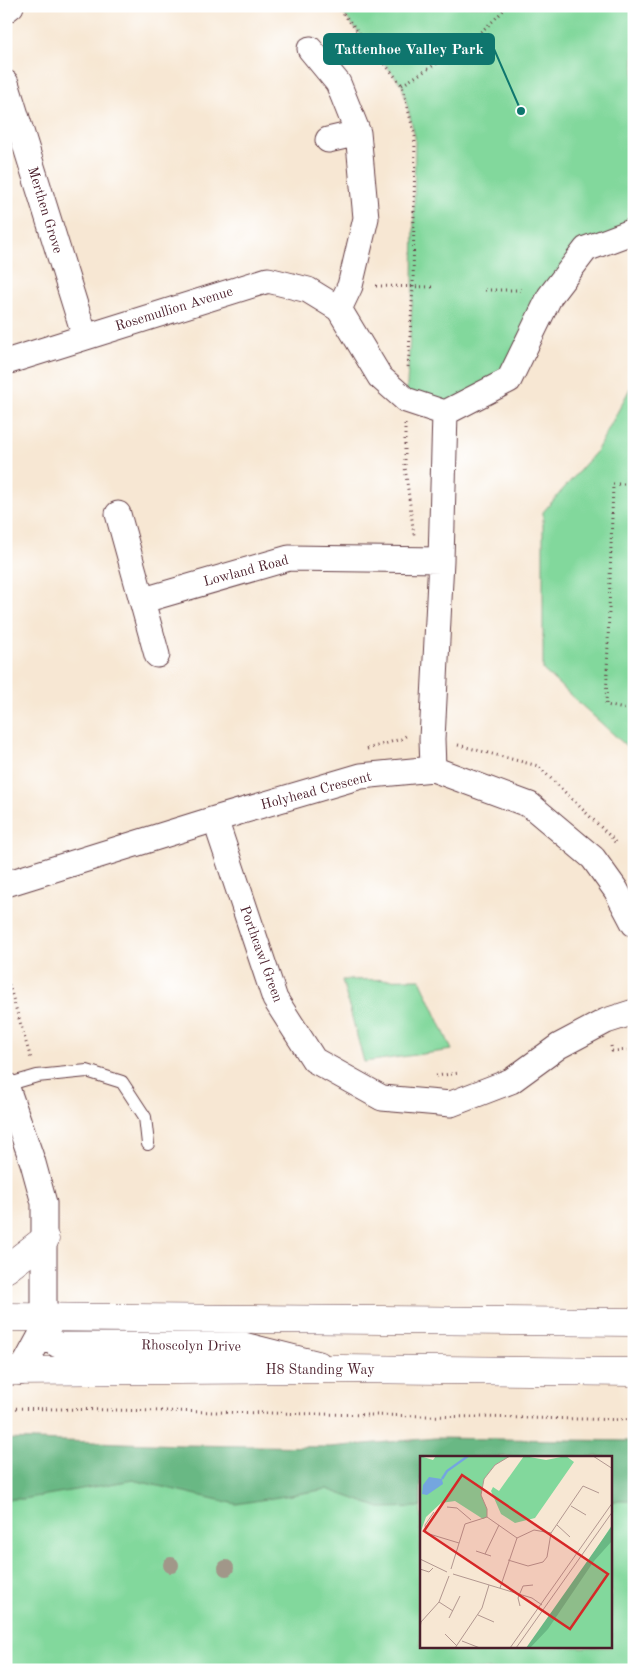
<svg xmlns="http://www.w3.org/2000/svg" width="640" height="1676" font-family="'Old Standard TT',serif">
	<rect width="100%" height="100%" fill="#fff"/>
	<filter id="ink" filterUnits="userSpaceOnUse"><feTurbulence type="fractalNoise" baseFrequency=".02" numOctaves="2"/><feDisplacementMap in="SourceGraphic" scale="10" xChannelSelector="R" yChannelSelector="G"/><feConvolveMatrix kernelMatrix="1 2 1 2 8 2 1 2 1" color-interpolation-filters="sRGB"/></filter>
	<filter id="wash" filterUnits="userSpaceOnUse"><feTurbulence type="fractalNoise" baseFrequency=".0096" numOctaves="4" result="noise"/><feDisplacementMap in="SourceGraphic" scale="20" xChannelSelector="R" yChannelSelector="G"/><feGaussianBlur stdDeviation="1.12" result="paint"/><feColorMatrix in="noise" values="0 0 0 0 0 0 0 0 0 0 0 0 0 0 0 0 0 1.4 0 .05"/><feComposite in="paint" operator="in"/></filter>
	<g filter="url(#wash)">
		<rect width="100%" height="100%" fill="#f7e7d3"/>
		<path fill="#82d89c" stroke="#667c64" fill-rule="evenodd" d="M 337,6 L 634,6 L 634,231 L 586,249 L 509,380 L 445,413 L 406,400 L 413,287 L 415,137 L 402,85 Z
			M 634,381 L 634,753 L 543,670 L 543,512 L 596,452 Z
			M 420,979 L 452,1050 L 364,1062 L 342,980 Z
			M 6,1449 L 634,1449 L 634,1670 L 6,1670 ZM 421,1457 L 611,1457 L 611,1647 L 421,1647 Z"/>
		<path fill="#69b884" stroke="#5a6c58" d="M 435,1438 L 634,1441 L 634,1501 L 611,1501 L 611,1457 L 421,1457 L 421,1507 L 380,1508 L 327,1489 L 236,1504 L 133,1480 L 23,1499 L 6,1499 L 6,1439 L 182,1445 L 330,1447 Z"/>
	</g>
	<g filter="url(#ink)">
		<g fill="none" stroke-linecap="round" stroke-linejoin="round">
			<g stroke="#643d44" stroke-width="14">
				<path id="service" d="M 6,1085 L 37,1076 L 87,1071 L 122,1082 L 145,1117 L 148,1144"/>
			</g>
			<g stroke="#643d44" stroke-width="27">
				<path id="minor" d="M 6,10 L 11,6
					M 310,49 L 338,83 L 358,133 L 366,218 L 350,286 L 339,309
					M 6,83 L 85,337
					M 328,140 L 358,133
					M 6,362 L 268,280 L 308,290 L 339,309 L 380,377 L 406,400 L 445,413 L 509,380 L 550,296 L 586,249 L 634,231
					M 118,514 L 157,655
					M 144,600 L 289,558 L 441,560
					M 433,769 L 432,739 L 441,560 L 445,413
					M 215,819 L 275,999 L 314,1060 L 382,1098 L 451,1104 L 511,1081 L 559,1046 L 606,1021 L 634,1012
					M 6,884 L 215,819 L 361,776 L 433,769 L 530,805 L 593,858 L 616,890 L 634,924
					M 6,1085 L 33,1163 L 44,1203 L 44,1317 L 41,1335 L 21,1372
					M 41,1335 L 58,1345 L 243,1345 L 319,1364"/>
			</g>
			<g stroke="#643d44" stroke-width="29">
				<path id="tertiary" d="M 6,1269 L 45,1239"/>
			</g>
			<g stroke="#643d44" stroke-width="29">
				<path id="trunk" d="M 6,1317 L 634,1322
					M 6,1371 L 341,1369 L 634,1372"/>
			</g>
			<path stroke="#643d44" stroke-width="3" stroke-dasharray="1 4" stroke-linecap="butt" d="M 337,6 L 402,85 L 415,137 L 413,287 L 408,368
				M 402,85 C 439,62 478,40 507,6
				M 376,286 L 434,287
				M 485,290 L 525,290
				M 405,424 L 405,467 L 414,535
				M 634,484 L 613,484 L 606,705 L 634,711
				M 458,745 L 538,766 L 613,839 L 616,844
				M 367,749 L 401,739 L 409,734
				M 6,975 L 31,1059
				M 611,1046 L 612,1051 L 634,1050
				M 436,1076 L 459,1073
				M 6,1408 L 634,1420"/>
			<use href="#service" stroke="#fff" stroke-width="12"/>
			<use href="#minor" stroke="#fff" stroke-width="25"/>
			<use href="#tertiary" stroke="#fff" stroke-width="28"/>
			<use href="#trunk" stroke="#fff" stroke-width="28"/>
		</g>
		<g fill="#a19789">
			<circle cx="171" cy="1565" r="8"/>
			<circle cx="226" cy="1568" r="8"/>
		</g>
	</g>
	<g text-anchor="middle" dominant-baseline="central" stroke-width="4" stroke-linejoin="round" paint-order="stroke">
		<g font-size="14" fill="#4a1f2b" stroke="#fff">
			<text transform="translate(45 210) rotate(73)">Merthen Grove</text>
			<text transform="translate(174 309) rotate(-17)">Rosemullion Avenue</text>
			<text transform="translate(246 571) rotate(-15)">Lowland Road</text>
			<text transform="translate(316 791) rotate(-15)">Holyhead Crescent</text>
			<text transform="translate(261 954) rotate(70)">Porthcawl Green</text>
			<text transform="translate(191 1346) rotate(1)">Rhoscolyn Drive</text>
			<text x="320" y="1370">H8 Standing Way</text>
		</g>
	</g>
	<g transform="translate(420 1456)">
		<rect width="192" height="192" fill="#f7e7d3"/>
		<path d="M 0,0 L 13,4 L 16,0 L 90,0 L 75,9 L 64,23 L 61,39 L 67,53 L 67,61 L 63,63 L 35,45 L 21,47 L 6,61 L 0,78 ZM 104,0 L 126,4 L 146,0 L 154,6 L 115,62 L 95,67 L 81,58 L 71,35 L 73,31 L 79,35 ZM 192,69 L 192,192 L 107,192 L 145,141 Z" fill="#82d89c"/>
		<path d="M 192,70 L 192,85 L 174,105 L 128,173 L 110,192 L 106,192 Z" fill="#69b884"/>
		<path d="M 9,21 L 22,23 L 23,28 L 7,39 L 2,38 L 3,29 Z" fill="#74a6df"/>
		<path fill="none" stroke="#74a6df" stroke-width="2.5" d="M 22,23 L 27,15 L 48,0"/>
		<path fill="none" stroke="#b29790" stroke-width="1" d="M 173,0 L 193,13M 151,50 L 166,59M 27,51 L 37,52 L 51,64M 14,56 L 5,69 L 6,77 L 39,87M 67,61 L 97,82M 137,69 L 150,81M 56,95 L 71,100M 65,98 L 79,69M 0,103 L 27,116M 88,104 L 108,110 L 123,106 L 127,101 L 131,77 L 163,30 L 179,37M 0,113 L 9,116 L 13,112M 31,113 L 45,68 L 67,61 L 67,53 L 61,39 L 64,23 L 75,9 L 90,0M 33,118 L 112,142 L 122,149M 80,132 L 97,82 L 114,74 L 131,77M 19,146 L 33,155M 100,150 L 98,142 L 103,130 L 113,129M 58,159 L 74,166M 29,162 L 40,140M 0,172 L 1,166 L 19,146 L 29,120M 25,178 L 37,190M 42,185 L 60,192M 35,192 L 62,152 L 69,129M 90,192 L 193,46M 96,192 L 193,55"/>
		<path fill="#d62828" fill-opacity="0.15" stroke="#d62828" stroke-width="2.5" d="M 42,19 L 188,118 L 150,173 L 4,75 Z"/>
		<rect width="192" height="192" fill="none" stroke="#4a1f2b" stroke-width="2.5"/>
	</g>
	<path fill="none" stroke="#0f766e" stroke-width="2" d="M521 111L494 49"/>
	<circle fill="#0f766e" stroke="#fff" stroke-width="2" cx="521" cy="111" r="5"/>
	<rect fill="#0f766e" stroke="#0f766e" stroke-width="2" x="324" y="34" width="170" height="30" rx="5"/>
	<g font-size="15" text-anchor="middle" font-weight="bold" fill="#fff">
		<text x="409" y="54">Tattenhoe Valley Park</text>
	</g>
	<rect width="640" height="1676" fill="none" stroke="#fff" stroke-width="25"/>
</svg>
